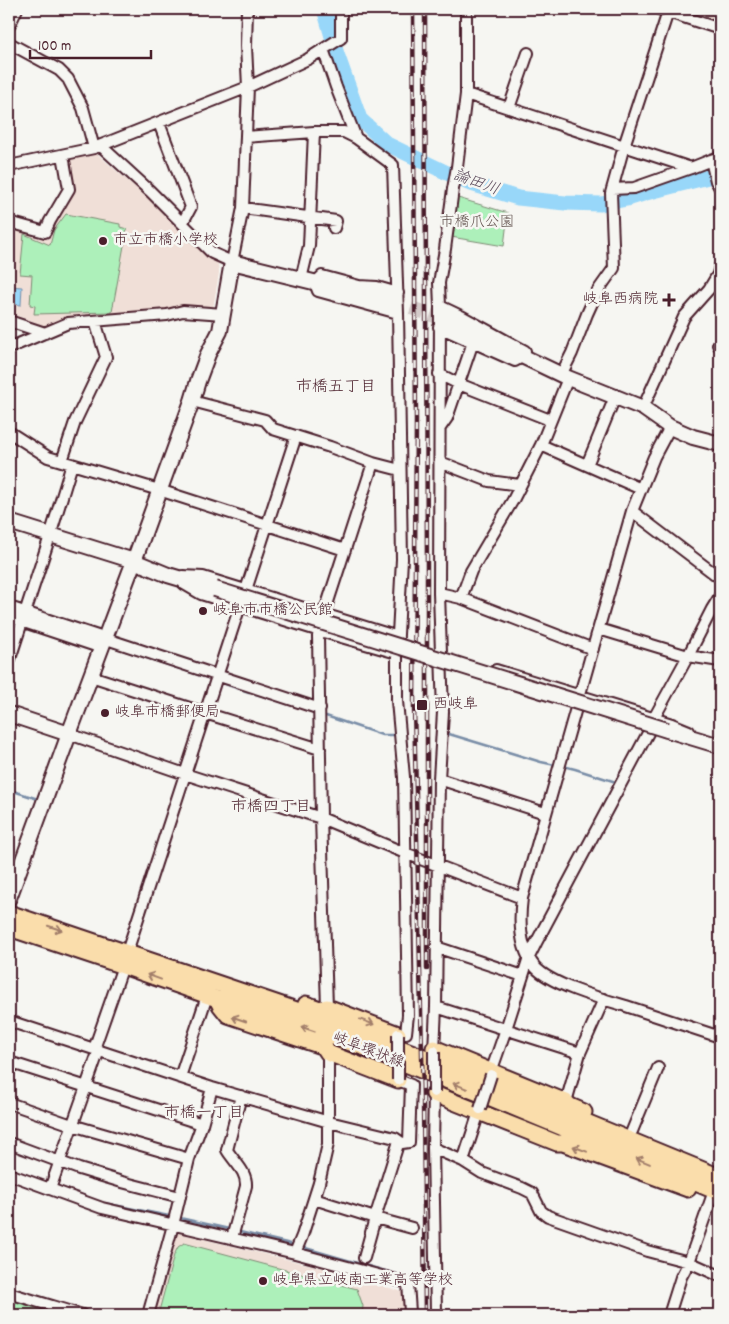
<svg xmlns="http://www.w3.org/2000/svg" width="729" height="1324" font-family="Dekko,'Klee One',sans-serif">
	<rect width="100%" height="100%" fill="#f6f6f2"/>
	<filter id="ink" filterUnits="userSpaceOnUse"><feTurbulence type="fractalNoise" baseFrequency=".02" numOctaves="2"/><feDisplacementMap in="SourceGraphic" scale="10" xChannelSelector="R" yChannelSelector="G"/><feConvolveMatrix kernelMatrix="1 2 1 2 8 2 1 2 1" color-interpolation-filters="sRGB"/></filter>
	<g filter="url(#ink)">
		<path fill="#f0dfd7" d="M 672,9 L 720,9 L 720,25 Z
			M 95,152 L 198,242 L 210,257 L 218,264 L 219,273 L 213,309 L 51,328 L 9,313 L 9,226 L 48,239 L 51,225 L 72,190 L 68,157 Z
			M 178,1233 L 327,1269 L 406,1293 L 406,1315 L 151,1315 L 173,1236 Z"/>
		<path fill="#adf0ba" stroke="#7c8872" d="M 458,198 L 508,213 L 504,246 L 451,237 Z
			M 66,214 L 120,224 L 120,227 L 127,229 L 112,312 L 34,314 L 35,306 L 30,305 L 32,275 L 20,274 L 24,234 L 50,245 L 54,230 Z
			M 184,1243 L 357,1289 L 363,1306 L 362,1315 L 158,1315 L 174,1255 L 178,1247 Z
			M 9,1297 L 71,1315 L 9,1315 Z"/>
		<path fill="#98d7f9" stroke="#798da7" d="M 9,286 L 22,287 L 21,305 L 9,304 Z"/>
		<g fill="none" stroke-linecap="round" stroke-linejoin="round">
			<path stroke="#798da7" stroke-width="2.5" d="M 111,646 L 135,654
				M 144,657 L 208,678
				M 222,683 L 249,692
				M 256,694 L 314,712
				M 326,716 L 382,735 L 393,735
				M 449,734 L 541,762 L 555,765
				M 563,766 L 575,769 L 616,782
				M 9,794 L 10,790 L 38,799
				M 104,1203 L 169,1216
				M 180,1218 L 229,1229
				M 240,1232 L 291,1244
				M 302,1247 L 413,1279 L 414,1299"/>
			<path stroke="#98d7f9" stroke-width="15" d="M 324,9 L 337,54 L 360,119 L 387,144 L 468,183 L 518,198 L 565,203 L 601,204 L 627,199 L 646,193 L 720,174"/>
			<path stroke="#d4cbca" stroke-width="14" stroke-dasharray="14 7" stroke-linecap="butt" d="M 391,301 L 444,319"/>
			<g stroke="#4a1f2b" stroke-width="14">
				<path id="street" d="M 466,9 L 466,94 L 457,167 L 453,189 L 445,249 L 439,283 L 440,306 L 439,593 L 443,712 L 439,779 L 436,1007 L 580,1053
					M 659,9 L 720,29
					M 9,26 L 17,9
					M 9,43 L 59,70 L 68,79 L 83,108 L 94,148 L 248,87 L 308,59 L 341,38 L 341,9
					M 323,49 L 336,87 L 356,138
					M 466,94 L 691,168 L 711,160
					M 509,108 L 528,53
					M 159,123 L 191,207 L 183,222
					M 246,137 L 314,132 L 344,132 L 356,138 L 393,165 L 398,313 L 402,559 L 397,653 L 397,701 L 404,777 L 408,1015 L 406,1033 L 398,1034
					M 101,146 L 150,191 L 212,253 L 232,262 L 243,208 L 248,87 L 246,46 L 247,9
					M 720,157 L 711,160 L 716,181 L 720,188
					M 9,166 L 94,148
					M 612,189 L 634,188 L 691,168
					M 243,208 L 336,221 L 334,228
					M 9,222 L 45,232 L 50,221 L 69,189 L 63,155
					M 301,279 L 309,246 L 314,132
					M 398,293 L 377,287 L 359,286 L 322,276 L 315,283 L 318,291 L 398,313
					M 9,321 L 45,333
					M 439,327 L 515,361 L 522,357 L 525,351 L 461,316 L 440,306
					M 718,345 L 720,342
					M 9,348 L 68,323 L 167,315 L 183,311 L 223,314
					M 439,374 L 459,384 L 550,420
					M 561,375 L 572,353 L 587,314 L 597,292 L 614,268 L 611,193 L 624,146 L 668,12
					M 192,401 L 265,420 L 273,429 L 330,447 L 373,463 L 400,470
					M 643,408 L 684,317 L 709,289 L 718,274 L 720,266
					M 670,427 L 654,457 L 632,511 L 522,898 C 519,921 519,948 535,967 C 551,985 602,999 626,1006 C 657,1016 689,1027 720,1037
					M 440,428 L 447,418 L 473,342
					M 9,432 L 48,457 L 159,490 L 345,550
					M 541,445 L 641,489
					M 62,461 L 75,422 L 106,357 L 95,321
					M 440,462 L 489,481 L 520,485
					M 587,465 L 615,397
					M 632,511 L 720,578
					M 183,576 L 203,577 L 398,637
					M 184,584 L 201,594 L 320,631 L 397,653
					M 246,590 L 296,436
					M 439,593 L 461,598 L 471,571 L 513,500 L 541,445 L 568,378
					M 461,598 L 593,649
					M 9,607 L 320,709
					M 9,617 L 102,648
					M 599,629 L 688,656 L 720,661
					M 9,662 L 50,536 L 72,464
					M 496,670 L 672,724 L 689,731
					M 91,676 L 205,713 L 320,749
					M 654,718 L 688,656 L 712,609 L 720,596
					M 69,734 L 185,774 L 321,818 L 405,853 L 522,898
					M 439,779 L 545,813
					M 436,947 L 523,976
					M 127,952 L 240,606
					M 327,1007 L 321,818 L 318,636 L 326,608 L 373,463
					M 9,1021 L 212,1088 L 329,1122 L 395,1138 L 402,1143 L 409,1142 L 411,1085 L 398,1080
					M 94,1049 L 123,966
					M 434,1051 L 436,1007
					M 9,1062 L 202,1124
					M 491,1075 L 491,1072 L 506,1029 L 529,957 L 536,943 L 649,731
					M 180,1077 L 207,996
					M 434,1092 L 433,1148 L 436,1312
					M 566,1102 L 580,1053 L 604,999
					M 9,1103 L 72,1125 L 189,1159
					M 632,1131 L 658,1068
					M 9,1143 L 79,1169 L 122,1182 L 180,1197
					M 433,1148 L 463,1161 L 482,1173 L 522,1188 L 532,1193 L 541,1211 L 548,1216 L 647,1251 L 689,1262 L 720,1276
					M 463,1161 L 480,1109
					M 9,1174 L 102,1208 L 295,1253 L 408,1283 L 410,1312 L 409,1315
					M 50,1189 L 99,1050
					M 314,1199 L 375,1218 L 399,1141
					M 232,1238 L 246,1186 C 247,1171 234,1162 227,1150 L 241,1096
					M 295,1253 L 302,1236 L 319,1183 L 328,1144 L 328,1053
					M 364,1258 L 375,1218 L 412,1228
					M 9,1293 L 82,1315
					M 148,1315 L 173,1225 L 189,1159 L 202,1124 L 212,1088
					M 669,1315 L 681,1277 L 689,1262 L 714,1191"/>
			</g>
			<g stroke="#4a1f2b" stroke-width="18">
				<path id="secondary" d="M 444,319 L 568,378 L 643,408 L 670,427 L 693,437 L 720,444
					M 9,522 L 134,561 L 168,575 L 215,589
					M 9,714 L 69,734
					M 667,730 L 720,746
					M 9,898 L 69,734 L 134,561 L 192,401 L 198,381 L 208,354 L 220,331 L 232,262 L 391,301"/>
			</g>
			<g stroke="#4a1f2b" stroke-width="19">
				<path id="primary" d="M 9,913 L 344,1026 L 496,1085 L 720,1177
					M 9,928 L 123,966 L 217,999 L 307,1028 L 368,1049 L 491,1098 L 720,1193
					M 217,999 L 220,1005 L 228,1015 L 324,1047 L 328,1053 L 398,1080
					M 306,1004 L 320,1009 L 327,1007 L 398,1034
					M 434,1048 L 566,1102 L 570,1106 L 584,1112
					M 434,1094 L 557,1143 L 563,1143 L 688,1189"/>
			</g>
			<use href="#street" stroke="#f6f6f2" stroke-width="10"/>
			<use href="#secondary" stroke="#f6f6f2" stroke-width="14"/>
			<use href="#primary" stroke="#faddab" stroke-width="15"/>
			<g stroke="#4a1f2b" stroke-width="4.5">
				<path id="rail" d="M 413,9 L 416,420 L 414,707 L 423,1097 L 425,1315
					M 425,9 L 427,574 L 427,969"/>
			</g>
			<use href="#rail" stroke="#f6f6f2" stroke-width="2.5" stroke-dasharray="8" stroke-linecap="butt"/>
			<g stroke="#4a1f2b" stroke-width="14" stroke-linecap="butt">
				<path id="street-bridge" d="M 398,1080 L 398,1034
					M 434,1092 L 434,1051
					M 480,1109 L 491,1075"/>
			</g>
			<g stroke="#4a1f2b" stroke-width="18" stroke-linecap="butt">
				<path id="secondary-bridge" d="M 215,589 L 667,730"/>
			</g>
			<use href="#street-bridge" stroke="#f6f6f2" stroke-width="10"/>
			<use href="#secondary-bridge" stroke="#f6f6f2" stroke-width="14"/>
		</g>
		<defs><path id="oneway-shaft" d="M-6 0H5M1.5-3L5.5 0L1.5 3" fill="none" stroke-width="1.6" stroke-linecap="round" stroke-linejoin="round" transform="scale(1.25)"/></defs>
		<g stroke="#a27e6b">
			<use href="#oneway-shaft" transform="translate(55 928) rotate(18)"/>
			<use href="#oneway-shaft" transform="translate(154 977) rotate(-160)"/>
			<use href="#oneway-shaft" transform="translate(239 1019) rotate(-161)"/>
			<use href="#oneway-shaft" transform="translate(367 1022) rotate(20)"/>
			<use href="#oneway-shaft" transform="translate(308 1029) rotate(-161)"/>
			<use href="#oneway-shaft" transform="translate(460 1086) rotate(-158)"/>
			<use href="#oneway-shaft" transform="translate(580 1149) rotate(-159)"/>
			<use href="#oneway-shaft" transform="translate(643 1161) rotate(-157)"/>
		</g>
	</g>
	<g fill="#4a1f2b" stroke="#f6f6f2" stroke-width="2">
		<circle cx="103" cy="241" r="5"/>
		<path d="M666.5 292.5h5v5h5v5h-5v5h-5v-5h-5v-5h5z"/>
		<circle cx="203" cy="611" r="5"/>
		<rect x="416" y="699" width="12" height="12" rx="2.5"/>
		<circle cx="105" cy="713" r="5"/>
		<circle cx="263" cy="1281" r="5"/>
	</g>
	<g text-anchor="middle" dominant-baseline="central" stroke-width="5" stroke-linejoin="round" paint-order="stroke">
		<g font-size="15" fill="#63534f" stroke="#f6f6f2">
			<text x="477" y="223">市橋爪公園</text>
		</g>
		<g font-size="15" fill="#4a1f2b" stroke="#f6f6f2" text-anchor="start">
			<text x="113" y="241">市立市橋小学校</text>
			<text x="658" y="300" text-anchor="end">岐阜西病院</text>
			<text x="213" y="611">岐阜市市橋公民館</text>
			<text x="433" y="705">西岐阜</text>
			<text x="115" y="713">岐阜市橋郵便局</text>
			<text x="273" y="1281">岐阜県立岐南工業高等学校</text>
		</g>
		<g font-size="15" fill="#4a1f2b" stroke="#f6f6f2">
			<text transform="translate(368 1051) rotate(21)">岐阜環状線</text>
		</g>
		<g font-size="16" font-style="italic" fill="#5e4d5e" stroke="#f6f6f2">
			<text transform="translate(476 183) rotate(20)">論田川</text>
		</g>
		<g font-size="16" fill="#4a1f2b" stroke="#f6f6f2">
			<text x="336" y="387">市橋五丁目</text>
			<text x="271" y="807">市橋四丁目</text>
			<text x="204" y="1113">市橋一丁目</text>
		</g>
	</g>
	<rect width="729" height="1324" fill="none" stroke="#f6f6f2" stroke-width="30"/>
	<rect x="15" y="15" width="699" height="1294" fill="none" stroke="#4a1f2b" stroke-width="2" filter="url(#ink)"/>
	<path d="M30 50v8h121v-8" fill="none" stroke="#4a1f2b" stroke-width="2.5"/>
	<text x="38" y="50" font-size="15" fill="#4a1f2b" stroke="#f6f6f2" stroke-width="4" paint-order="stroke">100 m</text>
</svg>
